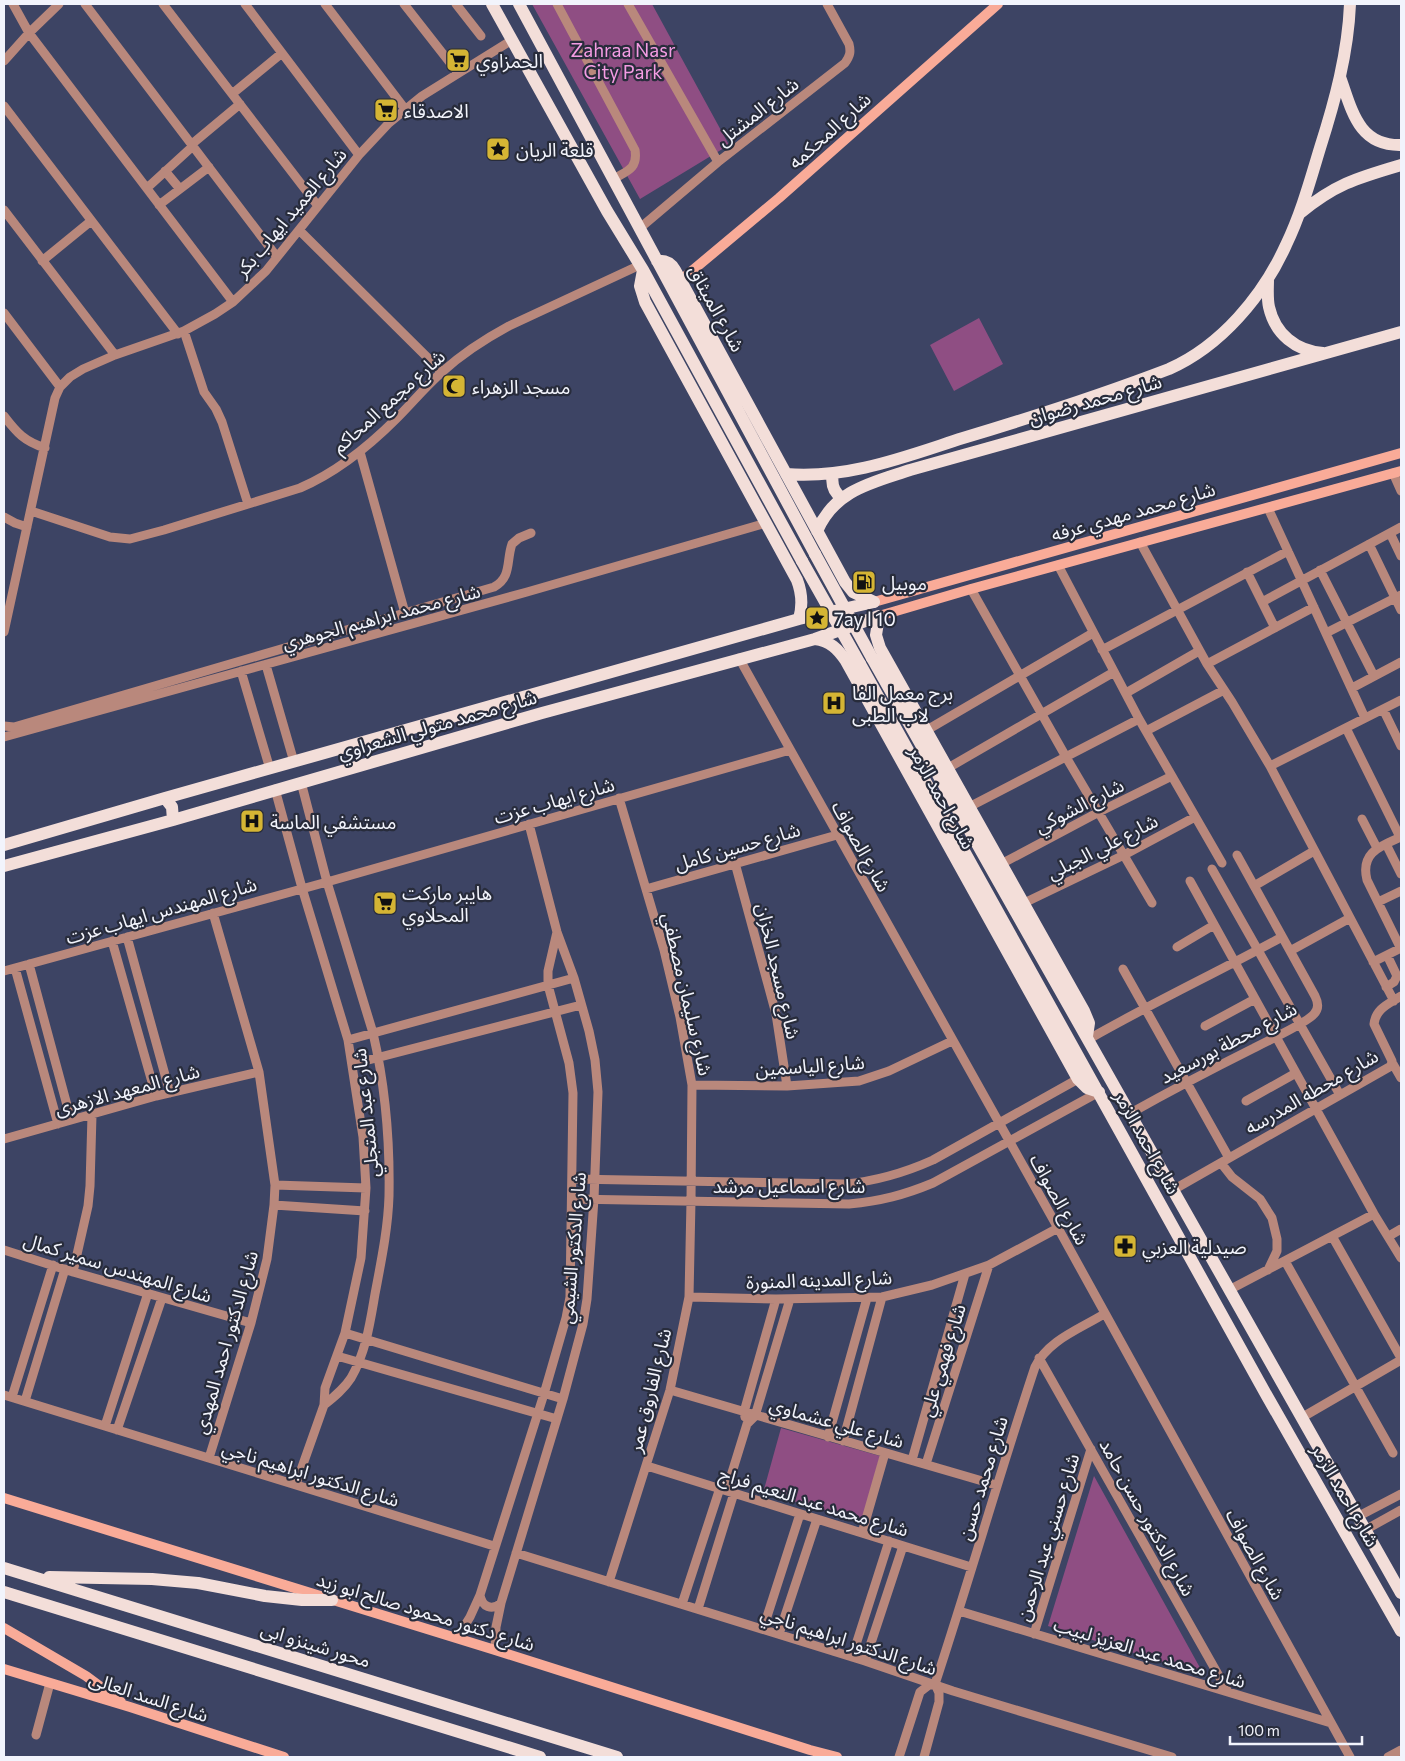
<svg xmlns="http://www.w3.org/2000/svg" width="1405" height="1761" font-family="Commissioner,'Noto Sans Arabic',sans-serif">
	<rect width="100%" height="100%" fill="#3d4464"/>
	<path fill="#8f4e83" d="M 532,4 L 652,4 L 729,145 L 640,199 Z
		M 979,318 L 1003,364 L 954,391 L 930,345 Z
		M 781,1428 L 880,1456 L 862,1520 L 763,1493 Z
		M 1094,1476 L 1204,1675 L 1048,1626 Z"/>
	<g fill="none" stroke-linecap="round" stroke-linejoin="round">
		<path stroke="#b9887c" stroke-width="9" d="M 13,4 L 29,33 L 233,302
			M 85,4 L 277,257
			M 163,4 L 318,206
			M 245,4 L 359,155
			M 325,4 L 405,109
			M 404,4 L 458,73
			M 456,4 L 481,36
			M 557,4 L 635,150 C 638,169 627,171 613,179
			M 628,4 L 718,162
			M 4,61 L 29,33 L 59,4
			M 232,94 L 282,53
			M 4,106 L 178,334
			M 192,144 L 240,104
			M 165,171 L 180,189
			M 147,188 L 193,146
			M 159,205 L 209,167
			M 4,210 L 115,355
			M 640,228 L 718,162 L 845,63 C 850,56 851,52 849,44 L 827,4
			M 299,230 L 442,372
			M 42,261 L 91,221
			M 4,313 L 60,387
			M 184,331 L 204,392 L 216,409 L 222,422 L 248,504
			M 4,416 C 17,433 24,441 45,448
			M 360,452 L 405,613
			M 1393,473 L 1401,491
			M 1268,508 L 1365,718
			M 31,511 L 110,537 L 130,539 L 164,530 L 300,488 C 337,472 368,447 396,419 C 412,403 426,386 442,372 C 462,354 485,339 509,326 L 640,265
			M 4,517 L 15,523 L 27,527
			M 1390,533 L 1401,556
			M 1140,542 L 1207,664 L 1232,702 L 1270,766 L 1394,1001
			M 1369,544 L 1401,610
			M 1058,565 L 1139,719 L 1222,863
			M 1320,570 L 1374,676
			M 1247,572 L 1275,628
			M 971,589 L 1066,757 L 1152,903
			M 1262,602 L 1401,527
			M 4,632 L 55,398 L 60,387 L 70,377 L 83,369 L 115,355 L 184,331 L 215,314 L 233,302 L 266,271 L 359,155 L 389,123 L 422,96 L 512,40
			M 1326,633 L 1401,595
			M 1102,650 L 1288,551
			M 739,658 L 1058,1228 L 1350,1757
			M 1207,664 L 1314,607
			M 266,665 L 294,762
			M 241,671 L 270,769
			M 1352,688 L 1401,662
			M 1126,693 L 1199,651
			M 1383,709 L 1401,746
			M 4,726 L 14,727 L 494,587 C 512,577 506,561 512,544 L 519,538 L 531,533
			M 1346,728 L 1400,837
			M 927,730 L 1093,633
			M 1146,731 L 1224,690
			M 4,737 L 527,592 L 766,523
			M 1270,766 L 1401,700
			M 948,768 L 1114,672
			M 301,782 L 327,882 L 373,1033 C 385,1085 390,1142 389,1196 C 388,1229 381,1262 375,1294 C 370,1323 366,1352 351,1378 C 344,1389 334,1397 324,1405
			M 275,789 L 302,888 L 348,1040 L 363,1137 L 366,1188 L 361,1258 L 345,1333 L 325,1388 L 324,1405 L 296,1484
			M 969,807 L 1139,719
			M 1362,819 L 1377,848
			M 1386,844 L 1401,874
			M 735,863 L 776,1014 L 787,1086
			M 1001,864 L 1099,812 L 1172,776
			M 1212,869 L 1340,1095
			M 1190,881 L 1374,1214 L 1401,1258
			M 1254,886 L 1314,851
			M 646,889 L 837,835
			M 1378,902 L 1401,891
			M 1024,903 L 1124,855 L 1195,817
			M 127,937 L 170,1093
			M 112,941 L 156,1096
			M 1177,947 L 1214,925
			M 1401,949 L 1367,880 C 1360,852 1381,846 1401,837
			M 1290,951 L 1350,918
			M 1373,962 L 1401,948
			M 29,964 L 71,1120
			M 15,968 L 58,1124
			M 1123,969 L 1229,1158
			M 4,971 L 327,882 L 790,750
			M 1386,987 L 1394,982 L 1397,976 L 1387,955
			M 1205,1026 L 1255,999
			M 1089,1039 C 1152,1003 1218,972 1282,937
			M 348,1040 L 574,978
			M 353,1064 L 581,1005
			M 1393,1064 L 1401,1078
			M 692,1085 L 787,1086 L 859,1081 L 889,1071 L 952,1041
			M 1246,1101 L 1296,1073
			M 1129,1114 C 1170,1091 1212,1069 1254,1048 C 1267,1041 1307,1023 1314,1014 C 1319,1009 1318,1002 1315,996 L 1237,855
			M 4,1139 L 156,1096 L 259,1072
			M 1221,1163 L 1232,1177 L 1260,1199 L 1272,1218 L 1277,1239 L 1277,1251 L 1268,1270
			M 572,1179 L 845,1184 C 877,1181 904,1173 933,1160 L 1078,1079
			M 275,1185 L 366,1188
			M 1173,1190 L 1391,1066 L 1392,1061 L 1374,1024 C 1376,1008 1389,1004 1401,996
			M 572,1199 L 849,1204 C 881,1201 904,1195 933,1183 L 1099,1092
			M 274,1205 L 365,1211
			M 1332,1236 L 1401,1358
			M 1389,1236 L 1401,1229
			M 4,1250 L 73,1272 L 251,1323
			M 1285,1261 L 1393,1453
			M 73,1272 L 88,1206 L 90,1186 L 92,1115
			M 1229,1290 L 1374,1214
			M 689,1297 L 776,1299 L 882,1297 L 932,1285 L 989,1265 L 1058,1228
			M 345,1333 L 563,1399
			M 337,1356 L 557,1419
			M 1039,1358 L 1228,1692
			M 670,1390 L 996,1485
			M 4,1395 L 494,1546
			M 12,1397 L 53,1265
			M 25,1401 L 65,1269
			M 745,1417 L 744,1412 L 776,1299
			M 1301,1418 L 1401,1360
			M 105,1426 L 148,1293
			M 117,1430 L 162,1298
			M 828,1437 L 867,1298
			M 843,1441 L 882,1297
			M 209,1458 L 251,1323 L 267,1259 L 274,1205 L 275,1185 L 259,1072 L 213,913
			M 912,1460 L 965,1274
			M 926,1464 L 989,1265
			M 647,1466 L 971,1567
			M 1357,1517 L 1401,1494
			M 1365,1530 L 1401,1510
			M 862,1533 L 885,1453
			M 516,1553 L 865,1661 L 953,1691 L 1172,1757
			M 609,1582 L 670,1390 L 689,1297 L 691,1201 L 692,1085 L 680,1017 L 664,950 L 619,798
			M 480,1595 C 482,1607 492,1611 501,1603
			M 682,1604 L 720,1488 L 730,1479 L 747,1424 L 755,1416 L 790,1299
			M 698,1609 L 734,1493 L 732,1487
			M 959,1611 L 1331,1723
			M 763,1629 L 800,1514
			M 779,1634 L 817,1519
			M 1034,1634 L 1091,1449
			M 457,1638 L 470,1617 L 480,1595 L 544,1394 L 566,1318 L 570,1297 L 573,1093 L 569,1063 L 548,985 L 548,971 L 557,932
			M 495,1650 L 496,1627 L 501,1603 L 563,1399 L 583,1324 L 587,1299 L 594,1199 L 598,1092 L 595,1060 L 589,1031 L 574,978 L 557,932 L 529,824
			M 852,1657 L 889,1541
			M 865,1661 L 903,1546
			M 36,1735 L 50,1683
			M 899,1757 L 920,1692 L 929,1685 L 935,1684
			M 924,1757 L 939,1702 L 939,1693 L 935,1684 C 970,1578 1000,1472 1035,1367 C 1048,1340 1080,1329 1104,1314
			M 1388,1757 L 1401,1750"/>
		<path stroke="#f9ab98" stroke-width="10" d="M 681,280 L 779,198 L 998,4
			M 874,602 L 1401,453
			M 879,616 L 971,589 L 1401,471
			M 4,1498 L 495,1650 L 810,1750 L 837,1757
			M 4,1628 L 86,1676 L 121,1702
			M 4,1669 L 130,1707 L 284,1757"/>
		<path stroke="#f3ded9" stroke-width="12" d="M 492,4 L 607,211 L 643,270 L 802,561
			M 519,4 L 815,554
			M 1340,77 C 1352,110 1358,146 1401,145
			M 1299,214 C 1335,184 1357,178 1401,165
			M 657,261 C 666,260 671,263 675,270 L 845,582 L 853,592 L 874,602
			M 643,270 L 640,286 L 645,302 L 797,580 C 802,593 803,605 799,619
			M 1268,279 C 1268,288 1267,298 1269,307 C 1275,334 1296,351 1323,353
			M 786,474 C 849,479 904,457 963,438 C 1033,417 1101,395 1169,369 C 1221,346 1263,296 1286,245 C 1301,214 1310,181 1320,148 C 1335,101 1348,53 1350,4
			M 833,474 C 831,484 833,492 842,498
			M 817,531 C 835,490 871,483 910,470 L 1401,332
			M 879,616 L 876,635 L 880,648 L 1084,1011 L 1089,1023 L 1087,1036
			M 815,639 C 830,641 838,649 846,661 L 1078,1079 L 1087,1088 L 1099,1092
			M 872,658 L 1401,1593
			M 860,664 L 1267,1396 L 1401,1631
			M 165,798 L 172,807 L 173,820
			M 4,845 L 165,798 L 799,619 L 874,602
			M 4,866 L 173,820 L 542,713 L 815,639 L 879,616
			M 4,1568 L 617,1757
			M 49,1577 L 152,1579 L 198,1583 L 265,1596 L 302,1600 L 332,1600
			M 4,1592 L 540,1757"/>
		<path stroke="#f3ded9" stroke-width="12" d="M 815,554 L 872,658
			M 802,561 L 860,664"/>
	</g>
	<defs>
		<g id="supermarket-square" transform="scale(1.25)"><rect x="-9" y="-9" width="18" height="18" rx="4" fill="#d5b534" stroke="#282c3b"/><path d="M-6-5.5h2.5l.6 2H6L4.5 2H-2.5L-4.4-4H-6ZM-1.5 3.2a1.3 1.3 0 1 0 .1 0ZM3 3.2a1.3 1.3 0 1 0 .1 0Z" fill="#111"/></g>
		<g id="sight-square" transform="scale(1.25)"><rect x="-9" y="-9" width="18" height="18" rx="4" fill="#d5b534" stroke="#282c3b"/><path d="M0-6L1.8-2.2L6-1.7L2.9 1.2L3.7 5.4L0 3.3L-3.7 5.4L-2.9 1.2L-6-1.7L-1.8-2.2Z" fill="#111"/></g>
		<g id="mosque-square" transform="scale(1.25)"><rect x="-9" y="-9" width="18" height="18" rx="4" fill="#d5b534" stroke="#282c3b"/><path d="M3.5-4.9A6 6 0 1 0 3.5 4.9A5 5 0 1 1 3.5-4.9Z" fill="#111"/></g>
		<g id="fuel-square" transform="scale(1.25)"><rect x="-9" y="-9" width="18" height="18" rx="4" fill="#d5b534" stroke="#282c3b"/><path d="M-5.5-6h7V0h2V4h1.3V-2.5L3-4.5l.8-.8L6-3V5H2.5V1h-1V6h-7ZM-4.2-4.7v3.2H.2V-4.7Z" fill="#111"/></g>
		<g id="hospital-square" transform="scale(1.25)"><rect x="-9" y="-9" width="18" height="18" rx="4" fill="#d5b534" stroke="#282c3b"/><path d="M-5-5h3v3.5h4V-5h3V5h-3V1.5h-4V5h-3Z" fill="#111"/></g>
		<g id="pharmacy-square" transform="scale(1.25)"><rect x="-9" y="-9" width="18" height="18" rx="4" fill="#d5b534" stroke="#282c3b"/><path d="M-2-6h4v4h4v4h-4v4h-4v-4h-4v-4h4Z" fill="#111"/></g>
	</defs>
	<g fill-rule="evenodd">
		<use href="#supermarket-square" x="458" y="60"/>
		<use href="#supermarket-square" x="386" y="110"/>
		<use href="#sight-square" x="498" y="149"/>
		<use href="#mosque-square" x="454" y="386"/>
		<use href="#fuel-square" x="864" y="582"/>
		<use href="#sight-square" x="817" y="618"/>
		<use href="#hospital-square" x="834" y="703"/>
		<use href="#hospital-square" x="252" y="821"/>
		<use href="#supermarket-square" x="385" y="903"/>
		<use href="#pharmacy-square" x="1125" y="1246"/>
	</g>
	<g text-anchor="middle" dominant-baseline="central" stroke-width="4.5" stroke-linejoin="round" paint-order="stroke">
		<g font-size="19" fill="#f49ce3" stroke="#282c3b">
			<text x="623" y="49">Zahraa Nasr<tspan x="623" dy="22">City Park</tspan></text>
		</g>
		<g font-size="19" fill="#f2f4fc" stroke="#282c3b" text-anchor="start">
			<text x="476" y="60">الحمزاوي</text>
			<text x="404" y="110">الاصدقاء</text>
			<text x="516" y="149">قلعة الريان</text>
			<text x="472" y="386">مسجد الزهراء</text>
			<text x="882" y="582">موبيل</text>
			<text x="834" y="618">7ay l 10</text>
			<text x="852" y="692">برج معمل الفا<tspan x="852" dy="22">لاب الطبى</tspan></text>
			<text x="270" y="821">مستشفي الماسة</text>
			<text x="402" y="892">هايبر ماركت<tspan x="402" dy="22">المحلاوي</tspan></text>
			<text x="1142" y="1246">صيدلية العزبي</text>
		</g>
		<g font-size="19" fill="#f2f4fc" stroke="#282c3b">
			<text transform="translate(757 111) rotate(-38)">شارع المشتل</text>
			<text transform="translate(829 130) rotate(-42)">شارع المحكمه</text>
			<text transform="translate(290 212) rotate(-50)">شارع العميد ايهاب بكر</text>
			<text transform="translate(717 308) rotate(61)">شارع الميثاق</text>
			<text transform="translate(1095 399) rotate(-16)">شارع محمد رضوان</text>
			<text transform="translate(388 401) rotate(-42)">شارع مجمع المحاكم</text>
			<text transform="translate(1133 511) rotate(-16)">شارع محمد مهدي عرفه</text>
			<text transform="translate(381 616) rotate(-15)">شارع محمد ابراهيم الجوهري</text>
			<text transform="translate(437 724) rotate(-16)">شارع محمد متولي الشعراوي</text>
			<text transform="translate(943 797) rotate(61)">شارع احمد الزمر</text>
			<text transform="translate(554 800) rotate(-16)">شارع ايهاب عزت</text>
			<text transform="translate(1079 805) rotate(-27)">شارع الشوكي</text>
			<text transform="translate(737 846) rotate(-16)">شارع حسين كامل</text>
			<text transform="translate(862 846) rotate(61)">شارع الصواف</text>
			<text transform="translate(1102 846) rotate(-27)">شارع علي الجبلي</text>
			<text transform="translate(161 910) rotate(-16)">شارع المهندس ايهاب عزت</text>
			<text transform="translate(779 971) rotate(77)">شارع مسجد الخزان</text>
			<text transform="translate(688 994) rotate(77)">شارع سليمان مصطفي</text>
			<text transform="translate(1228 1042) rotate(-28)">شارع محطة بورسعيد</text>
			<text transform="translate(810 1065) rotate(-4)">شارع الياسمين</text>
			<text transform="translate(127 1089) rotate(-15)">شارع المعهد الازهرى</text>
			<text transform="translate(1311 1091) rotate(-30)">شارع محطه المدرسه</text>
			<text transform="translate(365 1113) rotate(-96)">شارع عبد المتجلي</text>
			<text transform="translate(1148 1142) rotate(61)">شارع احمد الزمر</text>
			<text x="789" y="1185">شارع اسماعيل مرشد</text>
			<text transform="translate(1060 1199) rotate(61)">شارع الصواف</text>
			<text transform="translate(572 1248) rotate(-85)">شارع الدكتور الشيمي</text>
			<text transform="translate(118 1267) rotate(17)">شارع المهندس سمير كمال</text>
			<text transform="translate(819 1279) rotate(-2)">شارع المدينه المنورة</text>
			<text transform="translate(225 1342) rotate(-74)">شارع الدكتور احمد المهدي</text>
			<text transform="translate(942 1360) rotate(-73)">شارع فهمي علي</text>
			<text transform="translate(649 1390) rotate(-76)">شارع الفاروق عمر</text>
			<text transform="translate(837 1422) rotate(16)">شارع علي عشماوي</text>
			<text transform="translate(311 1473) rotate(17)">شارع الدكتور ابراهيم ناجي</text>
			<text transform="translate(982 1478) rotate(-73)">شارع محمد حسن</text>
			<text transform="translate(1346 1495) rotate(60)">شارع احمد الزمر</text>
			<text transform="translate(814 1501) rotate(17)">شارع محمد عبد النعيم فراج</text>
			<text transform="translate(1148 1517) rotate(61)">شارع الدكتور حسن حامد</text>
			<text transform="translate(1047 1537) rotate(-73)">شارع حسني عبد الرحمن</text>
			<text transform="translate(1256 1554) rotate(61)">شارع الصواف</text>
			<text transform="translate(426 1611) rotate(17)">شارع دكتور محمود صالح ابو زيد</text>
			<text transform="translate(849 1640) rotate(18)">شارع الدكتور ابراهيم ناجي</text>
			<text transform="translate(316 1644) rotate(17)">محور شينزو ابى</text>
			<text transform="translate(1150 1652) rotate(17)">شارع محمد عبد العزيز لبيب</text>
			<text transform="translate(149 1696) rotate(18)">شارع السد العالى</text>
		</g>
	</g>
	<rect width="1405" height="1761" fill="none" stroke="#f2f4fc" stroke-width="10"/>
	<path d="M1230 1736v8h132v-8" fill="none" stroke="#f2f4fc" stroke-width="2.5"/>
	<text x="1238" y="1736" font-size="15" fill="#f2f4fc" stroke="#282c3b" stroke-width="4" paint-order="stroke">100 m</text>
</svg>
